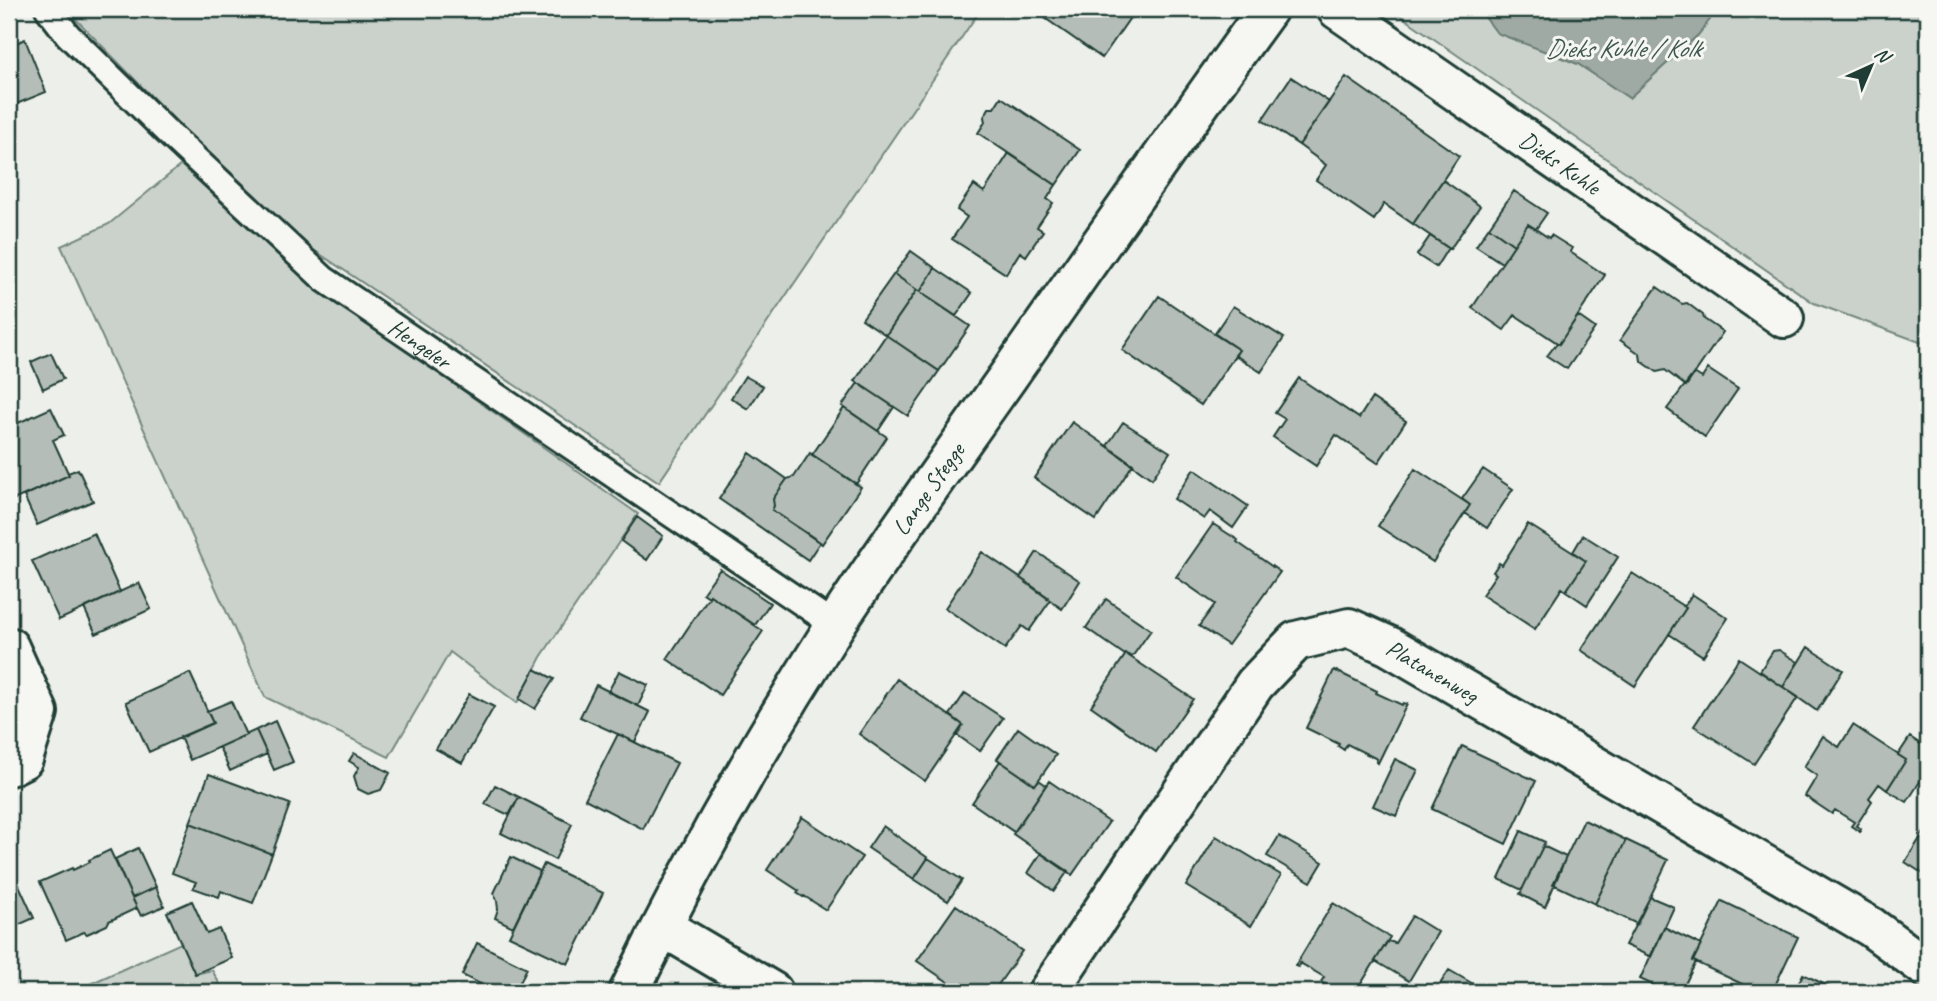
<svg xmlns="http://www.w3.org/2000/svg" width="1937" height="1001" font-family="Caveat,sans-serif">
	<rect width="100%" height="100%" fill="#edefea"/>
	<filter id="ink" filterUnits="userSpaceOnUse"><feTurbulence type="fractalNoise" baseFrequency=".0143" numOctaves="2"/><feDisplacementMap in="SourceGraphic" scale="14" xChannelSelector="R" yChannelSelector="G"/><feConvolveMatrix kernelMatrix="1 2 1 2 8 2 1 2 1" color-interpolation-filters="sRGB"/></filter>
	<g filter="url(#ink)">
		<path fill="#cbd2cc" stroke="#758880" stroke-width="2" d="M 71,9 L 981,9 L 659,482 L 296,238 L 200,146 L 68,11 Z
			M 1391,9 L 1479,9 L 1497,33 L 1578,64 L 1629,98 L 1698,35 L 1718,9 L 1928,9 L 1928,345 L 1814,303 Z
			M 181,165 L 312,284 L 638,514 L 541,657 L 517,703 L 450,652 L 389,757 L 265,697 L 61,246 L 109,224 Z
			M 181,943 L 195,974 L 212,970 L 224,992 L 72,992 Z"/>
		<path fill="#9faaa4" stroke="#6c7e77" stroke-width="2" d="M 1479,9 L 1718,9 L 1698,35 L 1629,98 L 1578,64 L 1497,33 Z"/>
		<path fill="#b4bdb8" stroke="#1f3d34" stroke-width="2" d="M 1032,9 L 1136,9 L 1102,58 Z
			M 25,39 L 46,92 L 9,107 L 9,46 Z
			M 1291,77 L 1329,102 L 1299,145 L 1262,120 Z
			M 1346,77 L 1459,156 L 1413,224 L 1384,204 L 1374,220 L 1316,180 L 1326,165 L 1299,145 Z
			M 1001,97 L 1080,150 L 1056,185 L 978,133 L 985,122 L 984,117 L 989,108 L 994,108 Z
			M 1009,153 L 1056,185 L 1047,199 L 1053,203 L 1037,227 L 1043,231 L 1026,256 L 1020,252 L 1006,274 L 952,239 L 967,217 L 957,210 L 974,185 L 984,192 Z
			M 1443,180 L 1480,206 L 1450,249 L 1413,224 Z
			M 1514,191 L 1547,213 L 1536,229 L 1528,224 L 1514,245 L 1489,227 Z
			M 1528,224 L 1549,238 L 1551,235 L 1572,248 L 1570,252 L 1605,275 L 1559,344 L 1515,315 L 1504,330 L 1472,308 Z
			M 1489,227 L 1514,245 L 1502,263 L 1476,246 Z
			M 1430,236 L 1448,248 L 1436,267 L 1417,255 Z
			M 9,247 L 17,266 L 9,270 Z
			M 911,251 L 935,268 L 920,292 L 894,274 Z
			M 935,268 L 972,293 L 956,316 L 920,292 Z
			M 894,274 L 917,290 L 886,335 L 862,319 Z
			M 1657,287 L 1682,304 L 1687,303 L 1703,315 L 1704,319 L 1723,332 L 1686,386 L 1665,370 L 1657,372 L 1641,361 L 1640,354 L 1620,340 Z
			M 917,290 L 970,326 L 939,371 L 886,335 Z
			M 1159,296 L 1239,350 L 1201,405 L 1122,350 Z
			M 1233,306 L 1284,338 L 1261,372 L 1235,355 L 1239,350 L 1214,334 Z
			M 1578,316 L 1595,328 L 1567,369 L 1547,356 L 1557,343 L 1559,344 Z
			M 886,335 L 939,371 L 908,416 L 855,381 Z
			M 51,353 L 63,379 L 43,389 L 31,362 Z
			M 1708,369 L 1738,389 L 1705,437 L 1667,409 L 1694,373 L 1702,378 Z
			M 745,376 L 763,386 L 748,409 L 731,398 Z
			M 1299,378 L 1359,418 L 1372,398 L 1406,421 L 1378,463 L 1336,435 L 1316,466 L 1273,437 L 1285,419 L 1275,413 Z
			M 858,383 L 894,407 L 878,431 L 842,406 Z
			M 51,408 L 64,435 L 53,440 L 69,475 L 9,502 L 9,427 Z
			M 844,408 L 887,437 L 856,484 L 812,455 Z
			M 1072,422 L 1133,464 L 1096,520 L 1034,478 Z
			M 1123,422 L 1170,452 L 1152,479 L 1107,446 Z
			M 750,453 L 787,479 L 773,499 L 774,506 L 772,510 L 820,542 L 808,560 L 719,499 Z
			M 810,453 L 861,487 L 822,544 L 772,510 L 774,506 L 773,499 L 787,479 L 794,477 Z
			M 78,469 L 93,501 L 37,525 L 24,496 L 69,475 L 68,473 Z
			M 1194,469 L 1248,506 L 1233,528 L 1210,511 L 1204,519 L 1174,499 Z
			M 1415,469 L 1470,505 L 1433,562 L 1378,526 Z
			M 1483,469 L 1513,489 L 1487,528 L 1465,513 L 1470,505 L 1462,499 Z
			M 637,517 L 663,536 L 647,560 L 621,541 Z
			M 1213,524 L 1238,540 L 1237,542 L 1280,572 L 1228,645 L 1199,626 L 1215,604 L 1176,577 Z
			M 1528,524 L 1586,561 L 1566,591 L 1562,588 L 1535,629 L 1482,595 L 1496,574 L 1493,572 L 1499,563 L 1502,565 Z
			M 94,533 L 120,592 L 59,620 L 32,561 Z
			M 1583,535 L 1618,557 L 1587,605 L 1566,591 L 1586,561 L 1573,552 Z
			M 982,552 L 1048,597 L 1047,599 L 1050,601 L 1029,631 L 1022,626 L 1005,649 L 945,608 Z
			M 1037,552 L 1080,581 L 1062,609 L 1020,578 Z
			M 720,569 L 770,603 L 755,625 L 710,595 L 709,597 L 703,593 Z
			M 1632,573 L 1686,608 L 1635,686 L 1581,650 Z
			M 139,583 L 151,609 L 96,634 L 84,608 Z
			M 1692,594 L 1728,618 L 1703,656 L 1669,634 L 1686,608 L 1684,607 Z
			M 710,595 L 763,631 L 720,695 L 667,659 Z
			M 1106,599 L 1151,630 L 1132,657 L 1126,654 L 1125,655 L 1086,628 Z
			M 1808,647 L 1843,670 L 1817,711 L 1783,687 Z
			M 1779,650 L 1798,662 L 1783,687 L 1760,671 L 1773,651 Z
			M 1126,654 L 1193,699 L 1156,752 L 1091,706 Z
			M 1739,658 L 1798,697 L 1754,764 L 1694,726 Z
			M 535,669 L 554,679 L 535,709 L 519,699 Z
			M 1334,670 L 1377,691 L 1376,693 L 1402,705 L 1403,703 L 1407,704 L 1378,763 L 1376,761 L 1377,759 L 1347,744 L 1344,750 L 1338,746 L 1339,744 L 1306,728 Z
			M 619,671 L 648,685 L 638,706 L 608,692 Z
			M 190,673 L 213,723 L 149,752 L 126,702 Z
			M 897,679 L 963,725 L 925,781 L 859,734 Z
			M 596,685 L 650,712 L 635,742 L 580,717 Z
			M 965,693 L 1003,718 L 980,751 L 957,735 L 963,725 L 950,715 Z
			M 469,694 L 494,707 L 462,763 L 436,749 Z
			M 231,701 L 246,735 L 190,760 L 180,737 L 213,723 L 207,711 Z
			M 275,721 L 293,762 L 274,770 L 256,730 Z
			M 1853,725 L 1906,760 L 1887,790 L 1879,784 L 1869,798 L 1872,801 L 1856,826 L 1861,829 L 1860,832 L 1851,826 L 1854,822 L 1835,810 L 1832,814 L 1805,796 L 1817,776 L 1804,767 L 1823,736 L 1839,747 Z
			M 1018,728 L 1056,755 L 1035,785 L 997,759 Z
			M 256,730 L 267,754 L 230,771 L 219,747 Z
			M 618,734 L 677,763 L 643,829 L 585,799 Z
			M 1910,737 L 1928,749 L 1928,769 L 1907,802 L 1887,790 L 1906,760 L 1898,755 Z
			M 1462,746 L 1536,781 L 1506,844 L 1432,809 Z
			M 354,753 L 390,773 L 381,790 L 368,794 L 358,789 L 354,776 L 359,767 L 349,761 Z
			M 1395,759 L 1418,770 L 1396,816 L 1373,806 Z
			M 1000,761 L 1035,785 L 1039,780 L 1046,785 L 1014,832 L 972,803 Z
			M 209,774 L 290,804 L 272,854 L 190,823 Z
			M 1049,781 L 1109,822 L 1072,875 L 1013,834 Z
			M 495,785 L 519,797 L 509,815 L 485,804 Z
			M 519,797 L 572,824 L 555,860 L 501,833 Z
			M 802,817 L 862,857 L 826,910 L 804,896 L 803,897 L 797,893 L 799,891 L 767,870 Z
			M 1584,820 L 1626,840 L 1595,904 L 1553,884 Z
			M 190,823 L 272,854 L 253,903 L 221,891 L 219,897 L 193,888 L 196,882 L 172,873 Z
			M 883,826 L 928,858 L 914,879 L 868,848 Z
			M 1928,826 L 1928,877 L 1905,862 Z
			M 1521,831 L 1545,842 L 1522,890 L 1499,879 Z
			M 1216,836 L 1281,875 L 1251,926 L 1186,886 Z
			M 1279,836 L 1323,862 L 1311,882 L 1267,856 Z
			M 1626,840 L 1668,860 L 1637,924 L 1595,904 Z
			M 1543,846 L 1566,857 L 1545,907 L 1520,894 Z
			M 138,848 L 156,887 L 132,898 L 115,859 Z
			M 110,850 L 137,908 L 109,921 L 107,925 L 87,934 L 84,932 L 66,940 L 40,882 L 72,868 L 73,870 L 90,862 L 89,860 Z
			M 1041,853 L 1068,871 L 1054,891 L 1028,873 Z
			M 511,857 L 540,871 L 513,927 L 495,918 L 498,909 L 497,901 L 494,893 Z
			M 928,858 L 962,880 L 948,901 L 914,879 Z
			M 544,864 L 603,893 L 568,964 L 509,936 Z
			M 13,872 L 34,918 L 9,929 L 9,874 Z
			M 156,887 L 164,906 L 141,916 L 132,898 Z
			M 1650,897 L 1674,907 L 1651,957 L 1625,945 Z
			M 192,901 L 207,934 L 219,929 L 232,958 L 195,974 L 167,912 Z
			M 1722,901 L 1798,937 L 1772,992 L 1759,992 L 1693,961 Z
			M 1333,903 L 1390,937 L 1356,992 L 1339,992 L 1321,982 L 1324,977 L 1300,963 L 1298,967 L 1295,966 Z
			M 956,905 L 1022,951 L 993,992 L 963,992 L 917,961 Z
			M 1412,916 L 1438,932 L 1409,981 L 1375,961 L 1388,941 L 1395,943 Z
			M 1664,927 L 1701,945 L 1693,961 L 1696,962 L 1681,992 L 1668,992 L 1640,979 Z
			M 477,943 L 527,968 L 515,992 L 503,992 L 487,984 L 486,987 L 462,975 Z
			M 1449,970 L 1487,992 L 1435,992 Z
			M 1803,974 L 1836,990 L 1835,992 L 1794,992 Z
			M 487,984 L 503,992 L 483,992 Z"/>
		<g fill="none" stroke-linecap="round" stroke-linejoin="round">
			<g stroke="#1f3d34" stroke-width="30">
				<g id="service">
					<path id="s1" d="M 48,9 L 68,35 L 169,134 L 324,279 L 836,626"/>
				</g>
			</g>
			<g stroke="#1f3d34" stroke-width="44">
				<g id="minor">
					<path id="s2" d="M 1337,9 L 1784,318"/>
					<path d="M 9,647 L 38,712 L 23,759 L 9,766"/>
					<path d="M 663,927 L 773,992"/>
					<path id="s3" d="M 629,992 C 690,867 759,745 834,627 C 890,541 950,459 1009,375 C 1095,252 1180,130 1268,9"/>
					<path id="s4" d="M 1048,992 L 1255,684 L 1296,641 L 1349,628 L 1389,646 L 1871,927 L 1928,969"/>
				</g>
			</g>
			<use href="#service" stroke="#f6f6f2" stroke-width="24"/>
			<use href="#minor" stroke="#f6f6f2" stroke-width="38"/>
		</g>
	</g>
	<g text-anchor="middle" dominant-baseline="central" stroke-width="6" stroke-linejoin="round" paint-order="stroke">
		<g font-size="24" fill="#1f3d34" stroke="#f6f6f2">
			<text stroke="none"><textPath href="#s2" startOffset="271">Dieks Kuhle</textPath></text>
			<text stroke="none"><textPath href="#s1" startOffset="502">Hengeler</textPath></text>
			<text stroke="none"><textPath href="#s3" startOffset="586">Lange Stegge</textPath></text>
			<text stroke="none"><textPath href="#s4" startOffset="579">Platanenweg</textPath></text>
		</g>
		<g font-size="26" font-style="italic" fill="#3f5850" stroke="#f6f6f2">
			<text x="1623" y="48">Dieks Kuhle / Kolk</text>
		</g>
	</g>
	<rect width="1937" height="1001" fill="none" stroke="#f6f6f2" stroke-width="35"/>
	<rect x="18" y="18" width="1902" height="966" fill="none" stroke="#1f3d34" stroke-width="2.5" filter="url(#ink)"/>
	<g transform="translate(1871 66) rotate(44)" stroke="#f6f6f2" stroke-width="5" paint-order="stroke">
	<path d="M0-5L12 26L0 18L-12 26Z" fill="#1f3d34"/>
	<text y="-10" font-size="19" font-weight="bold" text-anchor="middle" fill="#1f3d34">N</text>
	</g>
</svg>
